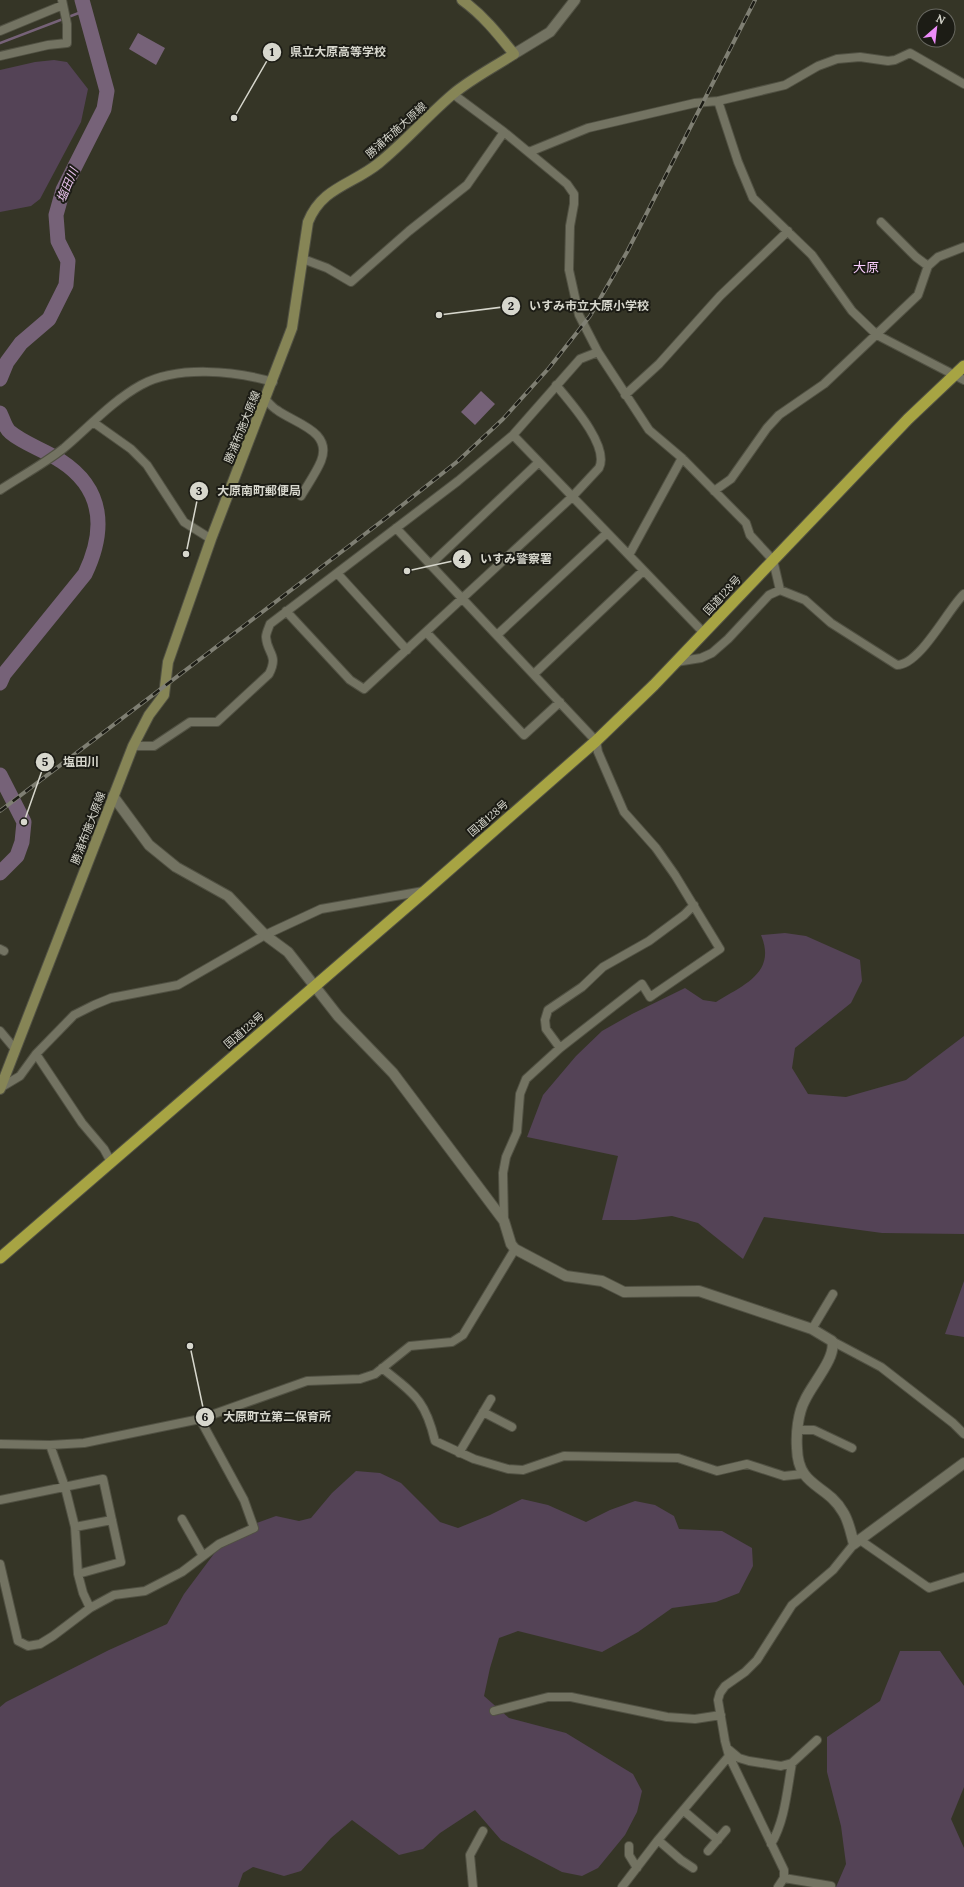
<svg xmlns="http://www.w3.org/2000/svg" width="964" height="1887" font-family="Lora,'Noto Sans JP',serif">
	<rect width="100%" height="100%" fill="#353526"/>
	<path fill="#544356" d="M 54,60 L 67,62 L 88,89 L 81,122 L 40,199 L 31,206 L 0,212 L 0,70 L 35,62 Z
		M 785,933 L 806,936 L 860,960 L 862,981 L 851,1003 L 795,1048 L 792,1068 L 808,1094 L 846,1097 L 906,1080 L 964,1036 L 964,1234 L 882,1233 L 764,1217 L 743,1259 L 698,1223 L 672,1216 L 635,1220 L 602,1220 L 618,1156 L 527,1137 L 543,1095 L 576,1056 L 602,1031 L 632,1014 L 685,988 L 703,1000 L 716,1002 C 743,985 777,973 761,935 Z
		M 964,1281 L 964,1337 L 945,1334 Z
		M 356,1471 L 380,1473 L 401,1483 L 440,1522 L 458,1528 L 490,1515 L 522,1499 L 548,1505 L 586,1522 L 610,1510 L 635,1501 L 655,1505 L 674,1516 L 679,1529 L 722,1531 L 752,1548 L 753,1566 L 739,1593 L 716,1602 L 672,1608 L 638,1632 L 602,1652 L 518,1631 L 499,1638 L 490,1668 L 484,1696 L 509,1718 L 566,1733 L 633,1774 L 642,1791 L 637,1812 L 625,1835 L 598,1868 L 582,1876 L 562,1872 L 501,1840 L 475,1810 L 440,1833 L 423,1849 L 399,1855 L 352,1820 L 331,1838 L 301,1871 L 284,1876 L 253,1867 L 243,1873 L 238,1887 L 0,1887 L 0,1707 L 6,1702 L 109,1650 L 167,1624 L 184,1594 L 219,1547 L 237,1530 L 276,1516 L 299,1521 L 311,1518 L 332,1493 Z
		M 900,1651 L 940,1651 L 964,1686 L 964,1787 L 951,1819 L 964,1848 L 964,1887 L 836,1887 L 846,1864 L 841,1826 L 827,1772 L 827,1737 L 880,1701 Z"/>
	<path fill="#766278" d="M 138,33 L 165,48 L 156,65 L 129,49 Z
		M 481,391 L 495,404 L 475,425 L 461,412 Z"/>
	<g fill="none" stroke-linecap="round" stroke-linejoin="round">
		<path stroke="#766278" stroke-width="2.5" d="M 0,43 L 84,11"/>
		<path stroke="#766278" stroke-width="15" d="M 0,379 L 7,362 L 21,343 L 49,319 L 66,285 L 68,261 L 58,241 L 56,215 L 63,190 L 104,109 L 107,91 L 82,0
			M 0,413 C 3,419 5,428 10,432 C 24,444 45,450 61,461 C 104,489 106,530 85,574 L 4,674 L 0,683
			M 0,775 L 24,822 L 22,842 L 17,856 L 0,873"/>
		<g stroke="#515143" stroke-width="10">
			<path id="minor" d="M 0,31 L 63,5
				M 0,56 L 48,45 L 67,43 L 67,24 L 62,0
				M 453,94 L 504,132 L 567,184 L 574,194 L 574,204 L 570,226 L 569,270 L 579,315 L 598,352 L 649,430 L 682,458 L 746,523 L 750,535 L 773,560 L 780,590 L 805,600 L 831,623 L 897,665 C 920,665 948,609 964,594
				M 718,101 L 738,162 L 753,198 L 812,255 L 852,311 L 877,335 L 964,380
				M 529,152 L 588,128 L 695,103 L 718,101 L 785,85 L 818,66 L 837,59 L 860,57 L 888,61 L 895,60 L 910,53 L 964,84
				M 881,222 L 916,257 L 928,266
				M 303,259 L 327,268 L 351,282 L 409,231 L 467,185 L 504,132
				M 625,395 L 659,364 L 720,296 L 788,231
				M 266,400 C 269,403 273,408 277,410 C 294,423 333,431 321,461 C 316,473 308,484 301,496
				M 93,422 L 131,449 L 147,465 L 184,522 L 211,539
				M 513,435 L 704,633
				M 0,490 C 21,476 44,464 64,448 C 89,427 112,401 141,385 C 178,365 235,371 273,382
				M 714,491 L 731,479 L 767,428 L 779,415 L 824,384 L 918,295 L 928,266 L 938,257 L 964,247
				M 396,528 L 596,741 L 598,752 L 624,812 L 656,848 L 675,875 L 720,949 L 650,997 L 642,984 L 560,1048 L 526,1079 L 520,1094 L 517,1132 L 506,1157 L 503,1173 L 504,1221
				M 629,555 L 682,458
				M 430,565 L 539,462
				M 337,573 L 407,650
				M 286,611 L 350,680 L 364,689 L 572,497 L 599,468 C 610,446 570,402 556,385
				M 426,632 L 524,735 L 560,702
				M 497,635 L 607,533
				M 676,662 L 701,658 L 712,653 L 728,639 L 769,595 L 780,590
				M 534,674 L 643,571
				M 133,746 L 154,746 L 190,722 L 217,722 L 269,674 C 279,654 267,654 266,637 C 266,633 269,627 270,624 L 458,481 L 513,435 L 580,359 L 598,352
				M 0,949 L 4,951
				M 0,1031 L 15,1049
				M 560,1048 L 546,1029 L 545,1020 L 548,1010 L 582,987 L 603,967 L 649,941 L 684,915 L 694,905
				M 36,1054 L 82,1123 L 104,1149 L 111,1162
				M 0,1088 L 20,1076 L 36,1054 L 74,1015 L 94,1005 L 111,998 L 178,985 L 265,935 L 321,909 L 424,891
				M 812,1329 L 833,1294
				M 832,1341 L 881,1367 L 953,1423 L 964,1434
				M 382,1368 C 414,1394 425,1399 435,1441 L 474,1459 L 508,1469 L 523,1470 L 564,1456 L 678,1458 L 717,1471 L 747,1464 L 784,1476 L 803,1474
				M 483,1412 L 512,1427
				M 798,1430 L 814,1430 L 852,1448
				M 0,1444 L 50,1445 L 84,1443 L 200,1419 L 307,1381 L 360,1379 L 375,1374 L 410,1346 L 452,1342 L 463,1335 L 515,1249
				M 50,1445 L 65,1487 L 75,1527 L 78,1574 L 83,1593 L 90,1608
				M 459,1453 L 491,1399
				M 0,1500 L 103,1479 L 121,1562 L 78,1574
				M 182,1519 L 203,1556
				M 75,1527 L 112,1520
				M 860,1540 L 929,1588 L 964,1577
				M 0,1564 L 18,1641 L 28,1646 L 40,1644 L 53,1636 L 90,1608 L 114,1595 L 145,1591 L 182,1572 L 219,1544 L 254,1528 L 244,1500 L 200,1419
				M 494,1711 L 548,1697 L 571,1697 L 667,1717 L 695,1719 L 721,1715
				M 727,1748 L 739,1758 L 749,1761 L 781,1766 L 792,1763 L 817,1740
				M 684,1811 L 718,1840
				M 658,1840 L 681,1860 L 693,1868
				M 771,1844 C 785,1821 787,1790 792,1763
				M 629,1846 L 629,1855 L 637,1868
				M 708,1851 L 726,1830
				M 784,1878 L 831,1886
				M 473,1887 L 470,1855 L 483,1831
				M 622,1887 L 658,1840 L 729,1756
				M 778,1887 L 784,1878 L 784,1870 L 729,1756 L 725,1741 L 718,1700 L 720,1693 L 725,1686 L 745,1672 L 757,1660 L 792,1605 L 833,1570 L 854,1544"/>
		</g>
		<g stroke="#515143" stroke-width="12">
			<path id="tertiary" d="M 514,54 L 550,32 L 575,0
				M 113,796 L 149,845 L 176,867 L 228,896 L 265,935 L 288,952 L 338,1016 L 393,1073 L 504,1221 L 511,1244 L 515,1249 L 566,1276 L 602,1281 L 624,1292 L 699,1291 L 812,1329 L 832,1341 C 837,1357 812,1384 805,1400 C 798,1413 796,1433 797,1448 C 798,1488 826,1483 843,1512 C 849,1521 851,1534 854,1544 L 964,1463"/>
		</g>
		<g stroke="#515143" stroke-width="12">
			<path id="secondary" d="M 0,1089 L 133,746 L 149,715 L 164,695 L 168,662 L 211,539 L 292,328 L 308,222 C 322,187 352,185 379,163 C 405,142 427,116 453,94 C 471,79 494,67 514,54 C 498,34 483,15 462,0"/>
		</g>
		<g stroke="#515143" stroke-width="13">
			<path id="trunk" d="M 0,1258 L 425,891 L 596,741 L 654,685 L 908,419 L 964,366"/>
		</g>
		<use href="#minor" stroke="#737362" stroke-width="8"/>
		<use href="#tertiary" stroke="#737362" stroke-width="10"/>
		<use href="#secondary" stroke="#868556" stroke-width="10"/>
		<use href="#trunk" stroke="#a7a443" stroke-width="11"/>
		<g stroke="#7f7f73" stroke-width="4">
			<path id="rail" d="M 0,811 L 386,518 L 458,461 L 503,419 L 549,368 L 590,316 L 627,252 L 755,0"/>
		</g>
		<use href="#rail" stroke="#1c1c15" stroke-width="2.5" stroke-dasharray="8" stroke-linecap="butt"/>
	</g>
	<g text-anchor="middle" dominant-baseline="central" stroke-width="4" stroke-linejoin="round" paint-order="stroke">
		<g font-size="11" fill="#d7d7cd" stroke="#1c1c15">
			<text transform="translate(396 130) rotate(-42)">勝浦布施大原線</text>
			<text transform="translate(242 427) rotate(-68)">勝浦布施大原線</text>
			<text transform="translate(722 595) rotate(-47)">国道128号</text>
			<text transform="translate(488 818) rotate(-41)">国道128号</text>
			<text transform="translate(88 828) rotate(-69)">勝浦布施大原線</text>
			<text transform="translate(244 1030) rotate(-41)">国道128号</text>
		</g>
		<g font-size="12" font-style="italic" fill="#e9c2ee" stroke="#1c1c15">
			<text transform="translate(67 185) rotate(-67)">塩田川</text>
		</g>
		<g font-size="13" fill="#f8ccfc" stroke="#1c1c15">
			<text x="866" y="267">大原</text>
		</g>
	</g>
	<path fill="none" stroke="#d7d7cd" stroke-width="1.5" d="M234 118L272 52M439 315L511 306M186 554L199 491M407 571L462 559M24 822L45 762M190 1346L205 1417"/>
	<g fill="#d7d7cd" stroke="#1c1c15" stroke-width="1.5">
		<circle cx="234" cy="118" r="4"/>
		<circle cx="439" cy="315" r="4"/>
		<circle cx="186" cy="554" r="4"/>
		<circle cx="407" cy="571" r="4"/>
		<circle cx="24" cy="822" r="4"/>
		<circle cx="190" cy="1346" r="4"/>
		<circle cx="272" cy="52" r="10"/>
		<circle cx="511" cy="306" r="10"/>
		<circle cx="199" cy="491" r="10"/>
		<circle cx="462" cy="559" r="10"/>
		<circle cx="45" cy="762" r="10"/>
		<circle cx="205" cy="1417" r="10"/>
	</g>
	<g font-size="12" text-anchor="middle" font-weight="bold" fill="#111">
		<text x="272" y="56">1</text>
		<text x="511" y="310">2</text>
		<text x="199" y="495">3</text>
		<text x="462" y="563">4</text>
		<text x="45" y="766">5</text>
		<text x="205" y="1421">6</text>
	</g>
	<g font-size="12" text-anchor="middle" font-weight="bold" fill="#d7d7cd" stroke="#1c1c15" stroke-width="4" stroke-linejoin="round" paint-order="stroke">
		<text x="338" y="56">県立大原高等学校</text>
		<text x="589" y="310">いすみ市立大原小学校</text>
		<text x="259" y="495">大原南町郵便局</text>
		<text x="516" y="563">いすみ警察署</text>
		<text x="81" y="766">塩田川</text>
		<text x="277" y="1421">大原町立第二保育所</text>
	</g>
	<g transform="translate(936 28) rotate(28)"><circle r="19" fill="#1c1c15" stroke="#67675f"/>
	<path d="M0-3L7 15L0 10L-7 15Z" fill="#ed8cf9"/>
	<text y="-6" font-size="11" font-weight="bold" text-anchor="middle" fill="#d7d7cd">N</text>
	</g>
</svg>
